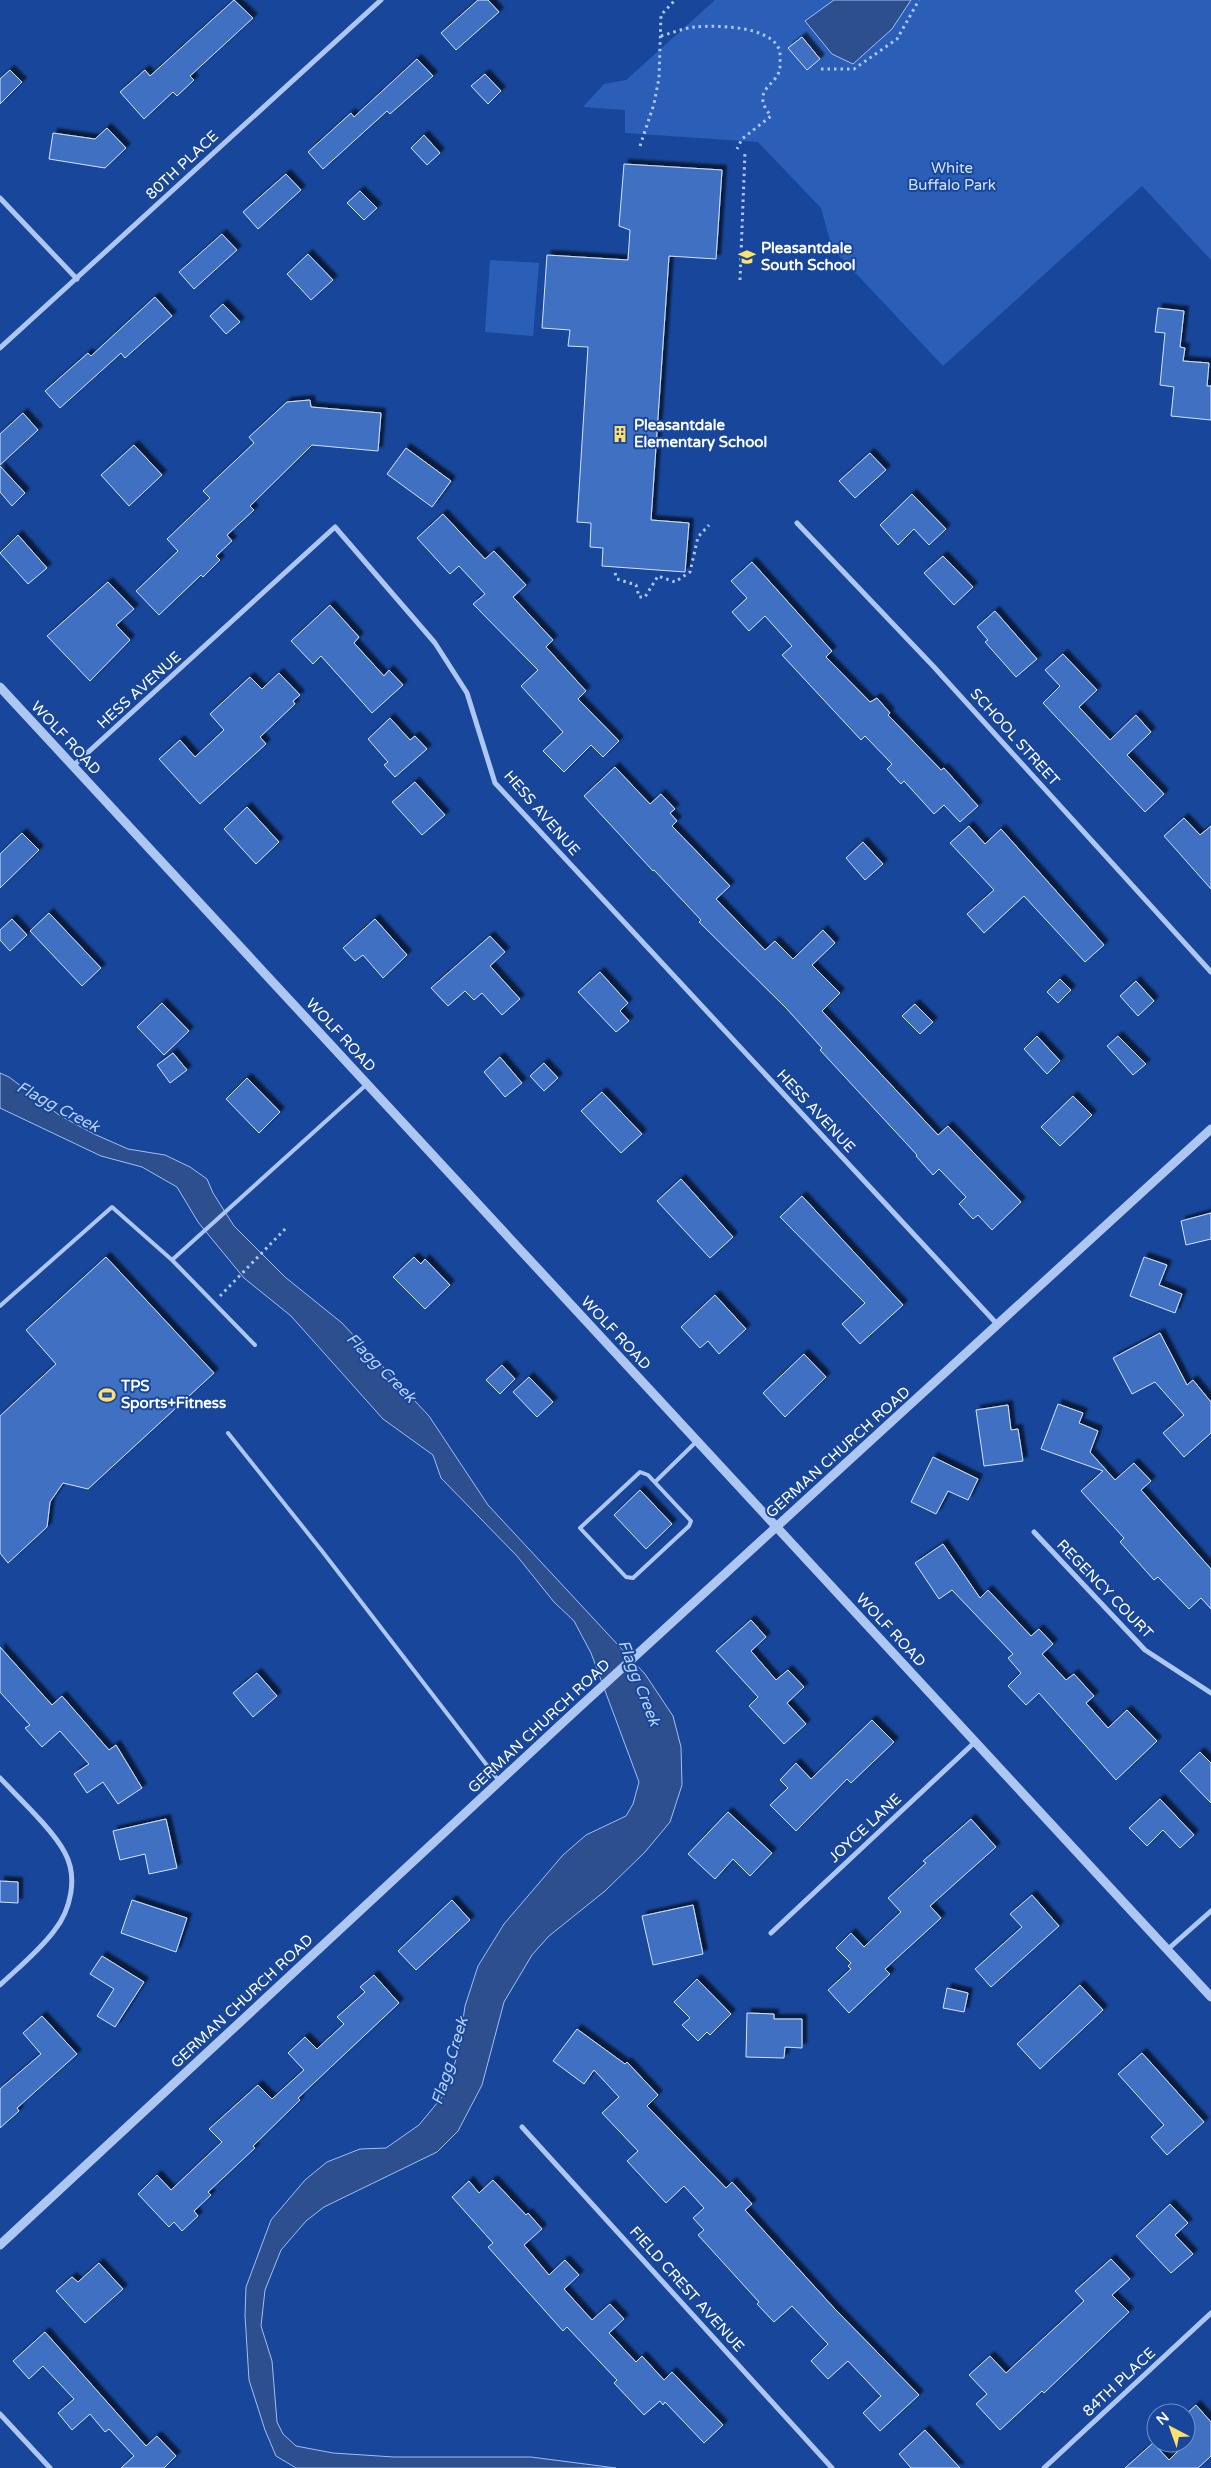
<svg xmlns="http://www.w3.org/2000/svg" width="1211" height="2468" font-family="'Varela Round',sans-serif">
	<defs>
		<filter id="shadow"><feDropShadow dx="4.5" dy="-4.5" stdDeviation="1" flood-color="#0009"/></filter>
	</defs>
	<rect width="100%" height="100%" fill="#17469a"/>
	<path fill="#2b5fb7" d="M 715,0 L 1211,0 L 1211,260 L 1142,186 L 943,366 L 832,248 L 821,208 L 758,142 L 625,133 L 625,110 L 583,107 L 604,84 L 626,80 Z
		M 490,260 L 539,263 L 533,336 L 485,332 Z"/>
	<path fill="#2e4f8e" stroke="#9fc0f4" d="M 834,0 L 911,0 L 892,29 L 853,64 L 832,54 L 805,21 Z
		M 0,1073 L 9,1077 L 59,1115 L 94,1134 L 128,1149 L 165,1155 L 190,1167 L 207,1179 L 213,1193 L 234,1226 L 285,1277 L 342,1323 L 429,1416 L 488,1505 L 645,1674 L 673,1716 L 681,1747 L 682,1785 L 670,1822 L 645,1852 L 605,1891 L 549,1936 L 532,1955 L 504,2002 L 482,2085 L 458,2131 L 437,2152 L 324,2207 L 306,2221 L 281,2250 L 265,2290 L 261,2326 L 272,2361 L 277,2422 L 283,2434 L 296,2446 L 333,2453 L 394,2457 L 531,2457 L 616,2468 L 296,2468 L 276,2456 L 265,2430 L 249,2380 L 245,2315 L 246,2287 L 271,2220 L 305,2180 L 327,2162 L 360,2149 L 386,2148 L 419,2125 L 447,2091 L 459,2048 L 465,2006 L 478,1966 L 504,1924 L 563,1855 L 586,1835 L 626,1816 L 633,1804 L 639,1782 L 591,1653 L 574,1621 L 554,1602 L 517,1556 L 441,1478 L 433,1455 L 383,1419 L 291,1316 L 244,1278 L 198,1222 L 177,1187 L 142,1167 L 101,1156 L 0,1108 Z"/>
	<path fill="#4070c1" stroke="#d4e3fc" filter="url(#shadow)" d="M 234,0 L 253,18 L 190,76 L 194,80 L 177,96 L 173,92 L 144,119 L 120,92 L 145,70 L 150,76 Z
		M 478,0 L 488,0 L 499,12 L 456,50 L 441,33 Z
		M 802,37 L 820,59 L 807,70 L 788,48 Z
		M 417,59 L 433,76 L 390,114 L 387,111 L 323,169 L 308,152 L 351,113 L 354,117 Z
		M 10,70 L 22,82 L 0,104 L 0,79 Z
		M 485,74 L 501,91 L 488,104 L 471,86 Z
		M 107,128 L 126,148 L 105,168 L 49,159 L 53,133 L 95,139 Z
		M 424,135 L 440,153 L 427,165 L 411,148 Z
		M 624,164 L 722,170 L 716,259 L 669,256 L 651,520 L 689,523 L 685,572 L 602,566 L 603,548 L 590,547 L 591,523 L 577,522 L 588,347 L 568,346 L 570,330 L 542,328 L 547,255 L 628,260 L 630,230 L 619,226 Z
		M 286,174 L 301,190 L 258,229 L 243,212 Z
		M 360,191 L 377,208 L 364,220 L 347,203 Z
		M 222,234 L 237,250 L 194,289 L 179,272 Z
		M 308,254 L 333,280 L 311,300 L 287,274 Z
		M 155,297 L 172,316 L 125,358 L 121,353 L 60,408 L 45,391 L 88,353 L 91,356 Z
		M 223,304 L 240,322 L 226,334 L 210,316 Z
		M 1158,308 L 1184,311 L 1180,347 L 1185,348 L 1183,361 L 1209,363 L 1207,386 L 1211,386 L 1211,420 L 1171,416 L 1174,387 L 1160,385 L 1165,333 L 1155,332 Z
		M 310,400 L 311,407 L 381,413 L 378,451 L 312,445 L 250,506 L 254,510 L 227,535 L 232,541 L 216,556 L 220,560 L 203,577 L 201,575 L 159,615 L 136,591 L 178,551 L 167,539 L 210,498 L 203,491 L 254,443 L 249,437 L 287,402 Z
		M 23,413 L 38,430 L 0,465 L 0,434 Z
		M 134,445 L 162,475 L 129,506 L 101,475 Z
		M 406,448 L 451,481 L 432,507 L 387,474 Z
		M 870,453 L 886,470 L 855,498 L 839,481 Z
		M 0,466 L 25,493 L 12,506 L 0,492 Z
		M 912,494 L 946,529 L 929,545 L 914,529 L 898,545 L 880,525 Z
		M 443,514 L 485,559 L 494,551 L 526,585 L 513,597 L 553,640 L 546,647 L 586,691 L 578,699 L 619,741 L 603,757 L 591,745 L 564,772 L 543,751 L 563,732 L 521,686 L 538,670 L 473,604 L 485,594 L 459,566 L 450,574 L 417,538 Z
		M 18,535 L 47,568 L 28,584 L 0,553 Z
		M 943,556 L 973,587 L 954,605 L 924,573 Z
		M 752,562 L 832,651 L 826,657 L 870,702 L 877,698 L 890,713 L 888,715 L 941,770 L 944,768 L 978,806 L 960,822 L 944,805 L 934,814 L 904,781 L 901,784 L 887,769 L 892,764 L 865,736 L 861,740 L 782,655 L 792,646 L 765,616 L 749,631 L 732,612 L 747,598 L 731,581 Z
		M 108,582 L 134,609 L 116,625 L 130,640 L 90,681 L 47,636 Z
		M 330,605 L 359,637 L 354,643 L 384,676 L 389,670 L 403,685 L 372,713 L 321,656 L 313,664 L 291,641 Z
		M 995,611 L 1037,659 L 1016,677 L 985,642 L 988,640 L 977,627 Z
		M 1063,654 L 1097,690 L 1079,707 L 1110,740 L 1136,715 L 1151,732 L 1127,755 L 1164,794 L 1145,812 L 1043,703 L 1060,686 L 1045,670 Z
		M 279,673 L 300,695 L 293,701 L 295,704 L 260,737 L 266,744 L 200,804 L 159,759 L 180,740 L 195,757 L 224,730 L 210,714 L 250,677 L 262,689 Z
		M 390,718 L 410,740 L 415,736 L 427,749 L 395,777 L 384,765 L 388,762 L 368,739 Z
		M 615,767 L 650,804 L 661,794 L 675,809 L 670,813 L 677,821 L 672,826 L 730,886 L 716,899 L 765,950 L 775,941 L 793,959 L 823,930 L 835,943 L 812,965 L 840,993 L 822,1011 L 938,1135 L 948,1126 L 1021,1202 L 992,1230 L 978,1215 L 973,1219 L 959,1204 L 966,1197 L 939,1169 L 933,1175 L 916,1156 L 917,1155 L 820,1050 L 822,1048 L 786,1008 L 699,922 L 701,920 L 654,870 L 653,871 L 584,796 Z
		M 415,782 L 445,815 L 422,835 L 392,802 Z
		M 247,807 L 279,842 L 256,864 L 224,829 Z
		M 1184,818 L 1200,835 L 1211,826 L 1211,889 L 1164,836 Z
		M 969,826 L 985,844 L 1001,829 L 1104,945 L 1085,962 L 1024,896 L 984,933 L 967,914 L 994,890 L 950,843 Z
		M 22,833 L 39,850 L 0,888 L 0,854 Z
		M 863,842 L 883,864 L 865,880 L 846,858 Z
		M 49,913 L 101,968 L 82,986 L 30,931 Z
		M 12,919 L 27,935 L 10,951 L 0,940 L 0,930 Z
		M 375,919 L 407,955 L 383,978 L 363,955 L 355,961 L 343,948 Z
		M 490,936 L 505,952 L 490,966 L 520,999 L 502,1015 L 482,993 L 474,1000 L 465,991 L 448,1006 L 431,988 Z
		M 600,972 L 628,1003 L 620,1011 L 629,1021 L 616,1032 L 578,992 Z
		M 1060,979 L 1071,990 L 1058,1003 L 1047,992 Z
		M 1136,981 L 1154,1001 L 1138,1016 L 1120,996 Z
		M 162,1003 L 189,1031 L 164,1055 L 137,1027 Z
		M 915,1004 L 933,1022 L 920,1034 L 902,1016 Z
		M 1037,1036 L 1060,1061 L 1047,1074 L 1024,1049 Z
		M 1118,1036 L 1146,1064 L 1133,1075 L 1107,1046 Z
		M 173,1053 L 187,1070 L 170,1083 L 157,1065 Z
		M 500,1057 L 522,1083 L 505,1097 L 484,1072 Z
		M 544,1063 L 558,1078 L 544,1091 L 530,1076 Z
		M 247,1078 L 280,1112 L 259,1133 L 226,1099 Z
		M 602,1092 L 642,1134 L 621,1153 L 581,1111 Z
		M 1073,1096 L 1092,1115 L 1060,1146 L 1041,1127 Z
		M 681,1179 L 733,1237 L 710,1258 L 657,1201 Z
		M 802,1196 L 903,1305 L 860,1344 L 842,1324 L 865,1303 L 780,1217 Z
		M 1211,1213 L 1211,1239 L 1186,1245 L 1181,1221 Z
		M 106,1257 L 214,1373 L 88,1489 L 63,1483 L 50,1502 L 47,1527 L 8,1563 L 0,1553 L 0,1416 L 56,1364 L 26,1330 Z
		M 414,1257 L 421,1264 L 425,1259 L 450,1285 L 425,1309 L 393,1277 Z
		M 1144,1257 L 1167,1265 L 1159,1285 L 1182,1294 L 1175,1313 L 1130,1296 Z
		M 715,1295 L 746,1329 L 719,1354 L 708,1341 L 700,1348 L 681,1327 Z
		M 1160,1333 L 1187,1385 L 1193,1380 L 1211,1402 L 1211,1433 L 1184,1457 L 1163,1433 L 1184,1415 L 1155,1382 L 1132,1394 L 1113,1358 Z
		M 804,1354 L 826,1377 L 785,1417 L 763,1393 Z
		M 502,1365 L 515,1379 L 500,1394 L 486,1380 Z
		M 529,1377 L 553,1402 L 537,1417 L 513,1392 Z
		M 1058,1404 L 1083,1413 L 1079,1423 L 1098,1431 L 1090,1452 L 1115,1480 L 1134,1463 L 1151,1481 L 1141,1490 L 1211,1569 L 1211,1609 L 1201,1598 L 1189,1609 L 1158,1577 L 1154,1580 L 1120,1542 L 1124,1538 L 1081,1491 L 1103,1471 L 1041,1449 Z
		M 1008,1405 L 1011,1430 L 1018,1429 L 1023,1461 L 984,1466 L 976,1410 Z
		M 933,1457 L 978,1479 L 968,1500 L 948,1491 L 936,1514 L 911,1502 Z
		M 640,1490 L 672,1524 L 646,1549 L 614,1515 Z
		M 943,1544 L 980,1598 L 988,1590 L 1031,1636 L 1039,1629 L 1053,1644 L 1042,1654 L 1066,1680 L 1074,1674 L 1094,1696 L 1086,1703 L 1108,1728 L 1127,1710 L 1157,1741 L 1116,1780 L 1039,1693 L 1026,1705 L 1008,1686 L 1021,1673 L 1008,1658 L 1013,1654 L 952,1590 L 939,1599 L 915,1563 Z
		M 751,1620 L 766,1637 L 751,1651 L 776,1680 L 788,1670 L 804,1687 L 787,1703 L 806,1724 L 784,1744 L 749,1706 L 758,1697 L 716,1651 Z
		M 0,1647 L 52,1705 L 62,1696 L 109,1750 L 116,1745 L 142,1788 L 118,1804 L 103,1782 L 87,1793 L 74,1774 L 89,1764 L 60,1731 L 42,1747 L 25,1728 L 30,1725 L 0,1692 Z
		M 257,1673 L 277,1696 L 253,1717 L 233,1693 Z
		M 872,1720 L 894,1742 L 851,1783 L 847,1779 L 796,1831 L 770,1805 L 788,1788 L 780,1780 L 796,1763 L 811,1779 Z
		M 1200,1752 L 1211,1763 L 1211,1803 L 1180,1771 Z
		M 1160,1799 L 1194,1835 L 1180,1848 L 1163,1830 L 1147,1846 L 1129,1828 Z
		M 728,1812 L 772,1853 L 750,1876 L 733,1859 L 715,1879 L 688,1854 Z
		M 166,1819 L 177,1868 L 149,1874 L 145,1854 L 120,1860 L 113,1831 Z
		M 971,1819 L 996,1847 L 930,1906 L 941,1918 L 885,1969 L 890,1974 L 849,2013 L 828,1990 L 851,1969 L 848,1966 L 851,1963 L 836,1948 L 851,1933 L 864,1947 L 901,1912 L 888,1898 L 926,1863 L 923,1861 Z
		M 0,1881 L 18,1882 L 18,1903 L 0,1902 Z
		M 1032,1895 L 1059,1926 L 991,1987 L 975,1969 L 1022,1927 L 1010,1914 Z
		M 132,1900 L 187,1918 L 176,1952 L 121,1933 Z
		M 452,1900 L 470,1920 L 416,1970 L 398,1951 Z
		M 693,1905 L 703,1954 L 653,1965 L 642,1916 Z
		M 102,1956 L 144,1982 L 115,2027 L 97,2016 L 114,1989 L 90,1974 Z
		M 374,1975 L 399,2003 L 298,2098 L 300,2100 L 253,2146 L 255,2148 L 208,2192 L 211,2195 L 194,2211 L 198,2216 L 182,2231 L 174,2222 L 169,2227 L 138,2194 L 157,2175 L 171,2190 L 222,2142 L 209,2129 L 258,2085 L 272,2099 L 304,2070 L 288,2053 L 305,2037 L 317,2049 L 344,2024 L 337,2017 L 365,1992 L 360,1987 Z
		M 697,1979 L 731,2014 L 710,2035 L 707,2032 L 698,2041 L 682,2025 L 690,2018 L 674,2002 Z
		M 1080,1985 L 1103,2010 L 1040,2069 L 1017,2044 Z
		M 947,1988 L 968,1993 L 964,2012 L 943,2008 Z
		M 747,2013 L 774,2014 L 774,2019 L 802,2019 L 802,2048 L 785,2047 L 784,2058 L 746,2057 Z
		M 42,2016 L 77,2054 L 17,2108 L 19,2111 L 0,2128 L 0,2089 L 41,2054 L 23,2033 Z
		M 577,2029 L 625,2064 L 627,2062 L 658,2095 L 647,2106 L 726,2188 L 732,2182 L 752,2204 L 745,2210 L 834,2308 L 919,2395 L 880,2431 L 863,2413 L 881,2396 L 848,2361 L 828,2379 L 811,2361 L 828,2344 L 792,2306 L 774,2322 L 757,2304 L 759,2302 L 698,2235 L 704,2230 L 693,2218 L 704,2208 L 684,2186 L 666,2203 L 627,2161 L 638,2151 L 602,2113 L 619,2097 L 594,2070 L 584,2084 L 553,2061 Z
		M 1142,2053 L 1204,2122 L 1167,2155 L 1151,2137 L 1164,2125 L 1118,2074 Z
		M 493,2180 L 526,2215 L 528,2213 L 542,2229 L 524,2245 L 549,2275 L 565,2260 L 579,2275 L 564,2289 L 592,2320 L 610,2304 L 624,2319 L 609,2333 L 636,2362 L 642,2356 L 664,2380 L 672,2372 L 723,2425 L 704,2443 L 665,2402 L 663,2405 L 660,2401 L 644,2415 L 614,2383 L 617,2380 L 567,2327 L 563,2331 L 488,2247 L 493,2243 L 452,2197 L 469,2181 L 479,2193 Z
		M 1170,2204 L 1188,2223 L 1175,2235 L 1193,2254 L 1171,2273 L 1136,2236 Z
		M 1111,2259 L 1130,2279 L 1112,2295 L 1129,2312 L 1044,2393 L 1042,2391 L 1000,2430 L 976,2404 L 987,2394 L 969,2375 L 990,2356 L 1006,2373 L 1084,2301 L 1075,2291 Z
		M 99,2263 L 123,2289 L 85,2323 L 56,2291 L 72,2277 L 78,2282 Z
		M 45,2332 L 146,2446 L 157,2436 L 176,2456 L 164,2468 L 121,2468 L 134,2456 L 109,2429 L 105,2432 L 90,2414 L 72,2430 L 58,2413 L 74,2399 L 43,2366 L 29,2379 L 13,2361 Z
		M 1196,2405 L 1211,2422 L 1211,2456 L 1198,2468 L 1125,2468 L 1153,2443 L 1169,2460 L 1186,2443 L 1186,2414 Z
		M 925,2430 L 960,2468 L 911,2468 L 899,2454 Z"/>
	<g fill="none" stroke-linecap="round" stroke-linejoin="round">
		<path stroke="#adc6f2" stroke-width="3" stroke-dasharray="2.5 4" stroke-linecap="butt" d="M 661,36 C 672,33 684,28 695,27 C 716,25 767,26 778,47 C 781,51 780,61 780,66 C 780,86 748,88 771,116 L 742,139 L 737,149
			M 821,69 L 854,69 L 897,39 L 919,0
			M 640,146 L 654,104 L 659,78 L 661,15 L 675,0
			M 740,280 L 745,152
			M 615,573 L 617,579 L 636,585 L 639,597 L 645,597 L 658,576 L 675,582 L 690,572 L 698,537 L 709,525
			M 220,1296 L 287,1227"/>
		<path stroke="#adc6f2" stroke-width="4" d="M 172,1260 L 367,1084
			M 0,1306 L 112,1207 L 172,1260 L 255,1345
			M 228,1433 L 322,1551 L 499,1781
			M 640,1472 L 648,1475 L 691,1521 L 689,1526 L 633,1578 L 626,1577 L 580,1528 Z
			M 655,1482 L 697,1441"/>
		<path stroke="#adc6f2" stroke-width="5" d="M 0,198 L 77,279
			M 0,348 L 381,0
			M 797,523 L 934,667 L 1211,972
			M 73,766 L 335,527 L 435,643 L 467,693 L 495,783 L 997,1324
			M 1034,1532 L 1145,1650 L 1211,1693
			M 0,1778 C 18,1797 54,1831 65,1853 C 78,1877 71,1910 54,1931 C 39,1951 18,1968 0,1985
			M 771,1933 L 975,1742
			M 1167,1950 L 1211,1911
			M 522,2127 L 832,2468
			M 0,2414 L 50,2468
			M 1044,2468 L 1211,2313"/>
		<path stroke="#adc6f2" stroke-width="9" d="M 0,687 L 1211,1997
			M 0,2245 L 573,1713 L 1211,1129"/>
	</g>
	<defs>
		<g id="school-bare" transform="scale(1.35)"><path d="M0-5L7-2L0 1L-7-2ZM-4 1L0 2.5L4 1V4Q0 6-4 4Z" fill="#ffe06d" stroke="#17469a" stroke-width="2.5" paint-order="stroke"/></g>
		<g id="building-bare" transform="scale(1.35)"><path d="M-4-6H4V6H1V3H-1V6H-4ZM-2.5-4.3h1.7v1.8h-1.7ZM.8-4.3h1.7v1.8H.8ZM-2.5-1h1.7V.8h-1.7ZM.8-1h1.7V.8H.8Z" fill="#ffe06d" stroke="#17469a" stroke-width="2.5" paint-order="stroke"/></g>
		<g id="stadium-bare" transform="scale(1.35)"><path d="M0-5a6.5 5 0 1 0 0 10a6.5 5 0 1 0 0-10ZM-3.5-1.8h7v3.6h-7Z" fill="#ffe06d" stroke="#17469a" stroke-width="2.5" paint-order="stroke"/></g>
	</defs>
	<g fill-rule="evenodd">
		<use href="#school-bare" x="747" y="257"/>
		<use href="#building-bare" x="620" y="434"/>
		<use href="#stadium-bare" x="107" y="1395"/>
	</g>
	<g text-anchor="middle" dominant-baseline="central" stroke-width="4" stroke-linejoin="round" paint-order="stroke">
		<g font-size="15" fill="#fff" stroke="#17469a">
			<text transform="translate(182 165) rotate(-43)">80TH PLACE</text>
			<text transform="translate(139 690) rotate(-42)">HESS AVENUE</text>
			<text transform="translate(1015 737) rotate(48)">SCHOOL STREET</text>
			<text transform="translate(66 738) rotate(47)">WOLF ROAD</text>
			<text transform="translate(542 813) rotate(49)">HESS AVENUE</text>
			<text transform="translate(341 1035) rotate(47)">WOLF ROAD</text>
			<text transform="translate(816 1111) rotate(47)">HESS AVENUE</text>
			<text transform="translate(616 1333) rotate(47)">WOLF ROAD</text>
			<text transform="translate(838 1452) rotate(-42)">GERMAN CHURCH ROAD</text>
			<text transform="translate(1105 1589) rotate(46)">REGENCY COURT</text>
			<text transform="translate(891 1630) rotate(47)">WOLF ROAD</text>
			<text transform="translate(539 1726) rotate(-43)">GERMAN CHURCH ROAD</text>
			<text transform="translate(865 1828) rotate(-43)">JOYCE LANE</text>
			<text transform="translate(242 2001) rotate(-43)">GERMAN CHURCH ROAD</text>
			<text transform="translate(687 2289) rotate(48)">FIELD CREST AVENUE</text>
			<text transform="translate(1119 2382) rotate(-43)">84TH PLACE</text>
		</g>
		<g font-size="15" fill="#d4e3fc" stroke="#17469a">
			<text x="952" y="168">White<tspan x="952" dy="17">Buffalo Park</tspan></text>
		</g>
		<g font-size="15" font-weight="bold" fill="#fff" stroke="#17469a" text-anchor="start">
			<text x="761" y="248">Pleasantdale<tspan x="761" dy="17">South School</tspan></text>
			<text x="634" y="425">Pleasantdale<tspan x="634" dy="17">Elementary School</tspan></text>
			<text x="121" y="1386">TPS<tspan x="121" dy="17">Sports+Fitness</tspan></text>
		</g>
		<g font-size="16" font-style="italic" fill="#b9d1f8" stroke="#17469a">
			<text transform="translate(58 1107) rotate(28)">Flagg Creek</text>
			<text transform="translate(381 1368) rotate(45)">Flagg Creek</text>
			<text transform="translate(639 1683) rotate(69)">Flagg Creek</text>
			<text transform="translate(450 2061) rotate(-73)">Flagg Creek</text>
		</g>
	</g>
	<g transform="translate(1171 2428) rotate(319)"><circle r="24" fill="#17469a" stroke="#7490c2"/>
	<path d="M0-4L9 19L0 12L-9 19Z" fill="#ffe06d"/>
	<text y="-8" font-size="14" font-weight="bold" text-anchor="middle" fill="#ffffff">N</text>
	</g>
</svg>
